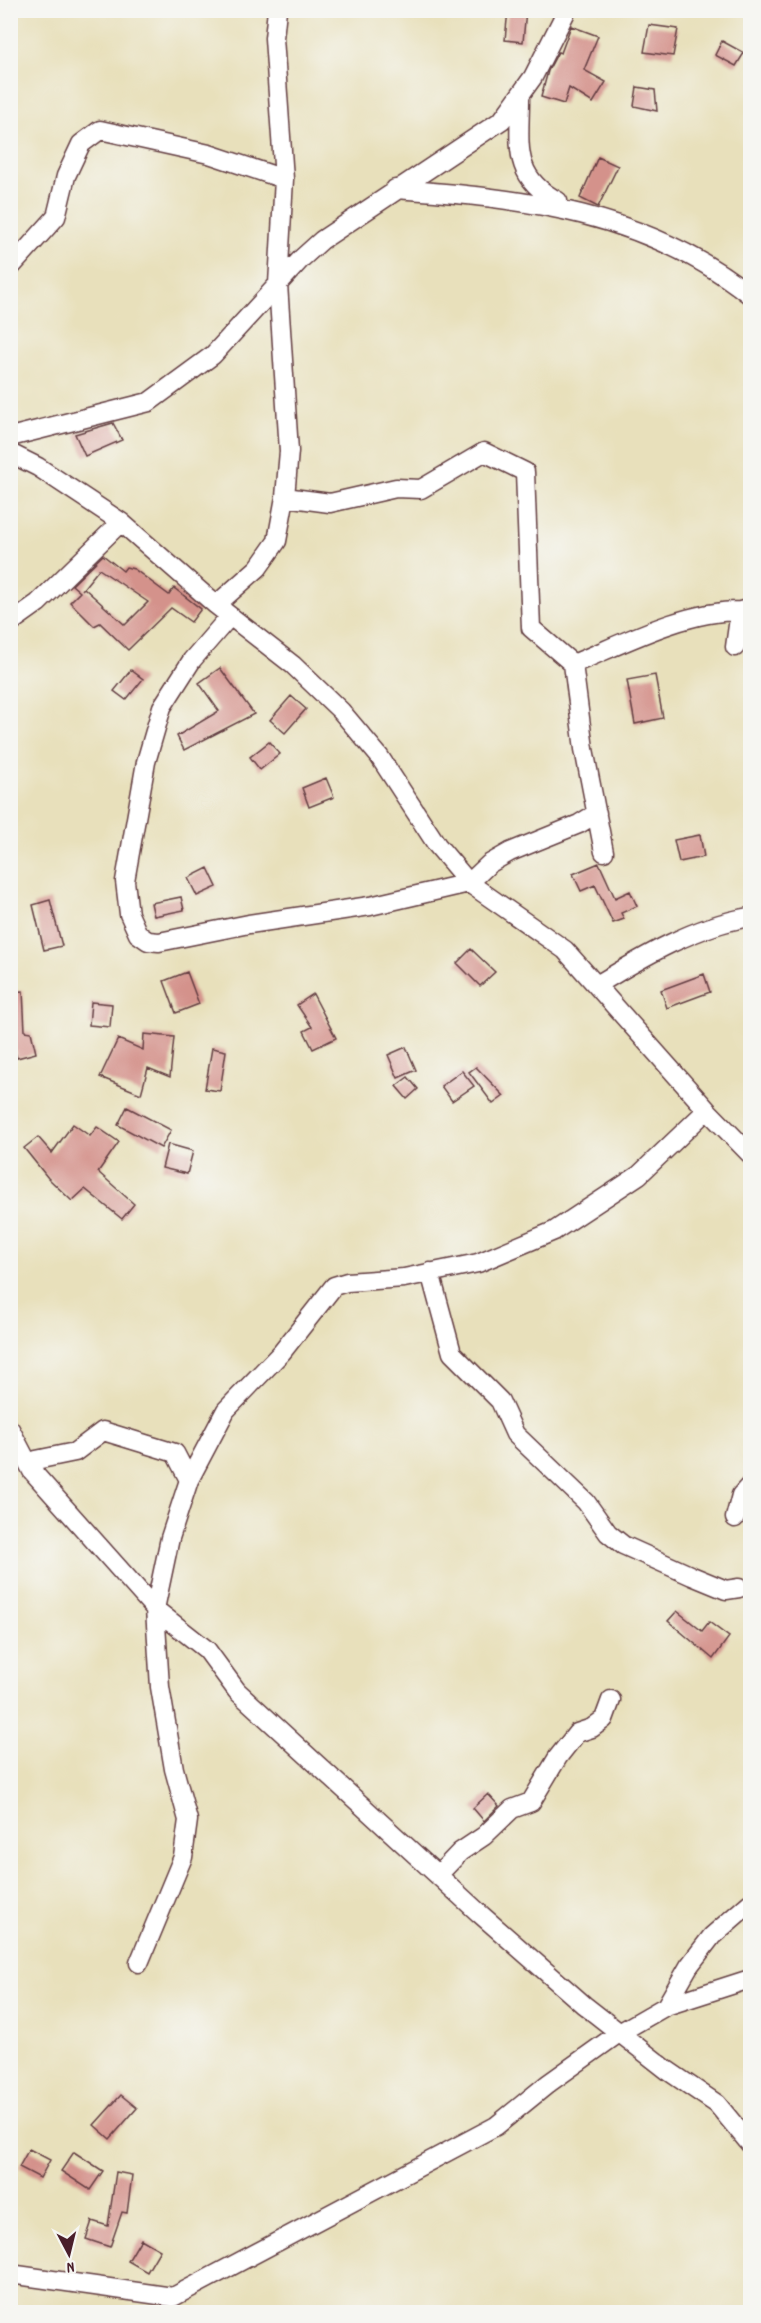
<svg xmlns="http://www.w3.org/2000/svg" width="761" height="2323" font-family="Dekko,sans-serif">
	<rect width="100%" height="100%" fill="#f6f6f2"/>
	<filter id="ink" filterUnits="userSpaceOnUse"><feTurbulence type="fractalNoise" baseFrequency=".0167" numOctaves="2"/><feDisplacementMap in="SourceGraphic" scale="12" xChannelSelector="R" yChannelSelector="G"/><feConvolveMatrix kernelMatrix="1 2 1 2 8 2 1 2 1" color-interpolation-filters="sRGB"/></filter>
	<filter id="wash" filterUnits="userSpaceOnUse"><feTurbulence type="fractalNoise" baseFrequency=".008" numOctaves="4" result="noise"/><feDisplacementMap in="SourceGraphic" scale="24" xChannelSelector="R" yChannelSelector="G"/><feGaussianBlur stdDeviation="1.35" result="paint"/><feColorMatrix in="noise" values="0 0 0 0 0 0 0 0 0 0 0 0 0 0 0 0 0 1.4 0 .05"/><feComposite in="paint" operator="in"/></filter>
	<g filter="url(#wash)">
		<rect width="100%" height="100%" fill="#e8e0bb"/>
		<g id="blocks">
			<path fill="#d4928b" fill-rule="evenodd" d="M 508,10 L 526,10 L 523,42 L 505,40 Z
				M 649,25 L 678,29 L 673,56 L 644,52 Z
				M 571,26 L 598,36 L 584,70 L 606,82 L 593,103 L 569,88 L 564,104 L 541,97 L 548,71 L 558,52 L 561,53 Z
				M 722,41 L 744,53 L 736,66 L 715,55 Z
				M 637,87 L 655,90 L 657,111 L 634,106 Z
				M 598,157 L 618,166 L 598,207 L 580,198 Z
				M 113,423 L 122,440 L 85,456 L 75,434 Z
				M 103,555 L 123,571 L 126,567 L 134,569 L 169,595 L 174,588 L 201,609 L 191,622 L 171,608 L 128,650 L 100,623 L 94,626 L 70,602 L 80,592 L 72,585 ZM 99,569 L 148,602 L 125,625 L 84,588 L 82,590 Z
				M 220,668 L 254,714 L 184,750 L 177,736 L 219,711 L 199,683 Z
				M 131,670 L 143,679 L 126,700 L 114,691 Z
				M 655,675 L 663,718 L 635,724 L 627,680 Z
				M 291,696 L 306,709 L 285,733 L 270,720 Z
				M 269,742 L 280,754 L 260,770 L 250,757 Z
				M 326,778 L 334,797 L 309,807 L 302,788 Z
				M 700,835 L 704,857 L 679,862 L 674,840 Z
				M 599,863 L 615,898 L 630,891 L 637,906 L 621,913 L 624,919 L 613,923 L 595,885 L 581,891 L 573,874 Z
				M 208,868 L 217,887 L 197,896 L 188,878 Z
				M 181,897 L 184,910 L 154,916 L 151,903 Z
				M 50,900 L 62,946 L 44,950 L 33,905 Z
				M 471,949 L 495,972 L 480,986 L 457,963 Z
				M 187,972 L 199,1004 L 176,1013 L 164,981 Z
				M 704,974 L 710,992 L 667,1008 L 661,990 Z
				M 23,991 L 25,1031 L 31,1032 L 36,1053 L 17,1058 L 10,1037 L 10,992 Z
				M 313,994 L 336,1038 L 313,1049 L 304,1031 L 312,1027 L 297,1005 Z
				M 91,1002 L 112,1004 L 110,1027 L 89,1025 Z
				M 144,1034 L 174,1037 L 170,1077 L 148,1068 L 141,1094 L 100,1077 L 118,1039 L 143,1050 Z
				M 406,1047 L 416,1070 L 398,1078 L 388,1055 Z
				M 212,1048 L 226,1051 L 220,1091 L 205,1089 Z
				M 476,1067 L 504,1096 L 493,1104 L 469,1072 Z
				M 462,1071 L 474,1086 L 452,1101 L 441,1086 Z
				M 408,1077 L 418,1089 L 407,1099 L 396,1086 Z
				M 127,1107 L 171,1130 L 161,1148 L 118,1125 Z
				M 73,1124 L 90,1136 L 97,1127 L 119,1142 L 98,1172 L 134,1204 L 122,1219 L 85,1189 L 72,1201 L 48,1178 L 24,1148 L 38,1137 L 52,1153 Z
				M 168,1144 L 193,1151 L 187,1174 L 162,1168 Z
				M 677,1611 L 702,1631 L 709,1622 L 729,1637 L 713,1659 L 668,1621 Z
				M 488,1794 L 499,1806 L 484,1821 L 473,1808 Z
				M 121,2095 L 137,2108 L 110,2139 L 94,2125 Z
				M 29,2149 L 50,2160 L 40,2178 L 19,2167 Z
				M 74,2152 L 103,2171 L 90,2190 L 61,2171 Z
				M 116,2172 L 132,2175 L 127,2213 L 122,2212 L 110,2247 L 86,2239 L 92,2221 L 108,2226 Z
				M 141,2239 L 160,2250 L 147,2272 L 128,2261 Z"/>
		</g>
	</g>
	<g filter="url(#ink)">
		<use href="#blocks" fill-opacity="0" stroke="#623c41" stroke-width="1.5"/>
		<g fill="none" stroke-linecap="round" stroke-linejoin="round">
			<g stroke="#623c41" stroke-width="21">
				<path id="minor" d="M 520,98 C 520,144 511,177 558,201
					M 395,189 C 523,198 646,212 750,295
					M 10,268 L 56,217 L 66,176 L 81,144 L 100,130 L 209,154 L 284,179
					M 10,437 L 149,402 L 213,355 L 302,258 L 322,240 L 502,120 L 533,77 L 567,10
					M 10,453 L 38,467 L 121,522 L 216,605 L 293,665 L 341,711 L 379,756 L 437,845 L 469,883 L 565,950 L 707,1110 L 750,1154
					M 285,497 L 330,503 L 396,488 L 421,489 L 484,452 L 525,472 L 531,628 L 573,664 C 624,643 684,611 740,611
					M 216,605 L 258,568 L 277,541 L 285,497 L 289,451 L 278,284 L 284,179 L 274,38 L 277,10
					M 230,616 L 192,660 L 162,707 L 146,762 L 125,881 L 129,914 L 138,934 L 148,941 L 159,942 L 249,924 L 370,906 L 469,883 L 489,864 L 510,852 L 579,824 L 597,813
					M 10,623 L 38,603 L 121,522
					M 735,647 L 740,611 L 750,608
					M 573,664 L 584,749 L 604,852
					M 597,985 C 644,956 695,926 750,917
					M 430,1272 L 452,1353 L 500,1401 L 515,1434 L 586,1502 L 608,1533 L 623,1545 L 692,1576 L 726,1590 L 739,1588
					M 10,1429 L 32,1471 L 155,1609 L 207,1650 L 237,1691 L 479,1913 L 584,2005 L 667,2070 L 717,2104 L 750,2144
					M 32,1471 L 36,1460 L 75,1452 L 103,1431 L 175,1453 L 189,1480
					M 735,1518 L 741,1495 L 750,1485
					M 438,1875 L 460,1852 L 484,1836 L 512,1809 L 531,1802 L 558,1757 L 577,1733 L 592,1728 L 604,1719 L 611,1700
					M 139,1963 L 183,1857 L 188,1820 L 174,1769 L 160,1687 L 155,1609 L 170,1538 L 189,1480 L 226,1410 L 282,1352 L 334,1286 L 347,1282 L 404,1278 L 478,1263 L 554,1231 L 639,1175 L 707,1110
					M 666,2006 L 689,1966 L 712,1936 L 750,1903
					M 10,2274 L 173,2297 L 496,2126 L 549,2083 L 619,2033 L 666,2006 L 750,1979"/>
			</g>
			<use href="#minor" stroke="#fff" stroke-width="18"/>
		</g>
	</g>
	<rect width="761" height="2323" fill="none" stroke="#f6f6f2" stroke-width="36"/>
	<g transform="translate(69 2254) rotate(173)" stroke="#f6f6f2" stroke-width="4.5" paint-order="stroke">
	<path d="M0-4.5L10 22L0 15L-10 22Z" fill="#4a1f2b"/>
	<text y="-9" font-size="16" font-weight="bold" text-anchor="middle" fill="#4a1f2b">N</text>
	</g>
</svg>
